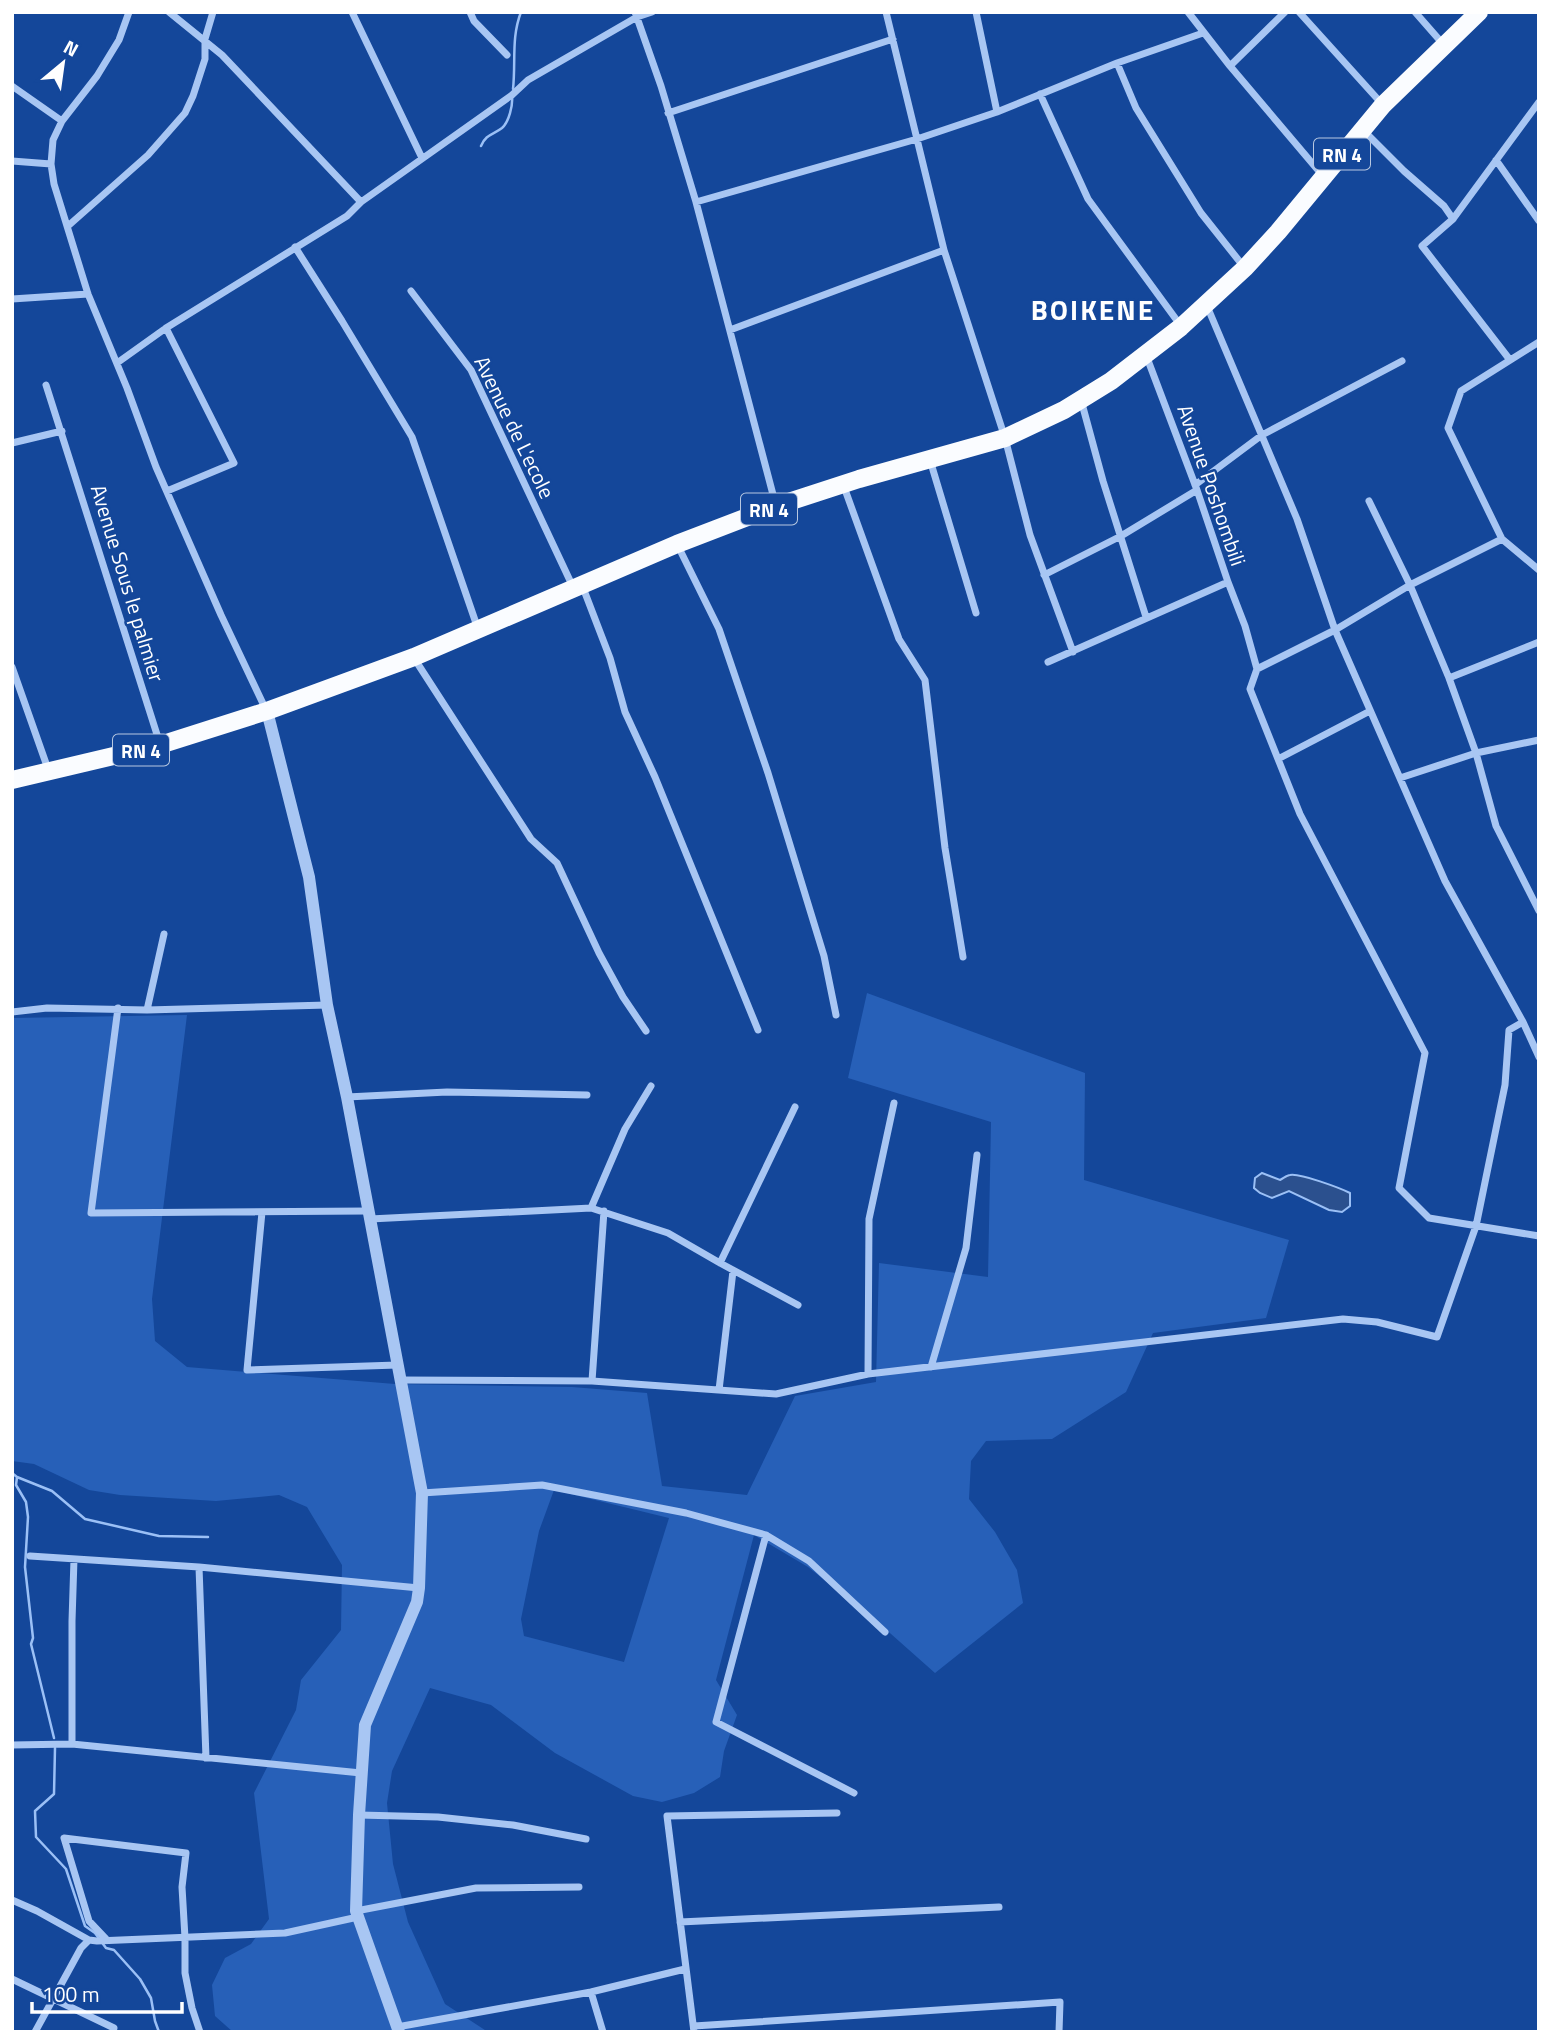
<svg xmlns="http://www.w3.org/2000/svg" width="1551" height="2044" font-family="'Titillium Web',sans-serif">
	<rect width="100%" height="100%" fill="#14479a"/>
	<path fill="#2760b8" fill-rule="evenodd" d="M 867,993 L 1085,1073 L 1084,1180 L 1289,1240 L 1266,1318 L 1153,1333 L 1126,1392 L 1052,1439 L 986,1441 L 971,1461 L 969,1499 L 995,1532 L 1017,1570 L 1023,1603 L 935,1673 L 882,1626 L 808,1567 L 754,1535 L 716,1680 L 737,1715 L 724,1751 L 720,1777 L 694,1793 L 662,1802 L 633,1796 L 555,1753 L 491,1705 L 430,1688 L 392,1771 L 387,1803 L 393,1864 L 408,1922 L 445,2004 L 488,2032 L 233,2032 L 215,2016 L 212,1985 L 225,1958 L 251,1944 L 269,1919 L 254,1793 L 296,1710 L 301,1680 L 341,1630 L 342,1565 L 307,1507 L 279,1495 L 216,1501 L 120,1495 L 89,1490 L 34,1464 L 12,1461 L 12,1018 L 187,1015 L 152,1299 L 155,1341 L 187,1367 L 395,1384 L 572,1387 L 647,1393 L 662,1486 L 747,1495 L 795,1396 L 876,1382 L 879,1263 L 988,1277 L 991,1122 L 848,1078 ZM 554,1490 L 669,1518 L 624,1662 L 524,1636 L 521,1619 L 539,1531 Z"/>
	<path fill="#2b508e" stroke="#9bc0f6" stroke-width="2" d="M 1262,1173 L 1280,1180 C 1284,1178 1287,1175 1290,1175 C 1300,1173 1340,1188 1350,1193 L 1350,1206 L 1342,1212 L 1329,1210 L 1289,1191 L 1272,1198 L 1260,1193 L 1254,1188 L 1255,1178 Z"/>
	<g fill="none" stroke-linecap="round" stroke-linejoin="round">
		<path stroke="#9bc0f6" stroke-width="2.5" d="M 513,89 C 516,62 511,38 521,12
			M 481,146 C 486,134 493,135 502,128 C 509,122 513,105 512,96
			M 12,1473 L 17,1477 L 16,1485 L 26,1502 L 28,1517 L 25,1567 L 33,1638 L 31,1644 L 54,1738
			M 17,1477 L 52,1491 L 85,1519 L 159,1536 L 208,1537
			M 55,1748 L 54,1794 L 35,1811 L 36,1837 L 66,1869 L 85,1926 L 95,1933 L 106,1948 L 114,1950 L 140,1979 L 151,1998 L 155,2021 L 159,2032"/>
		<path stroke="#a8c6f3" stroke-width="7" d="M 129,12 L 119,40 L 97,76 L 62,121 L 53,140 L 51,164 L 54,184 L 88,294 L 127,388 L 156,467 L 221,615 L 266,710
			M 169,12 L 222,55 L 361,202
			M 352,12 L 422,158
			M 470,12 L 474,21 L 507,55
			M 635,12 L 661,86 L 696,202 L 776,506
			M 886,12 L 944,250 L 1005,438 L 1030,535 L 1073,652
			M 976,12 L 997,112
			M 1188,12 L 1230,66 L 1323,176
			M 1299,12 L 1383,105
			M 1415,12 L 1443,44
			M 1117,63 L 1136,108 L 1201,213 L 1244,267
			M 1230,66 L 1285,12
			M 12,86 L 62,121
			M 1040,94 L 1088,199 L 1181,326
			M 668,113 L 893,39
			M 1363,130 L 1404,171 L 1444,206 L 1453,219
			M 1496,160 L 1539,221
			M 12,161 L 51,164
			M 696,202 L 917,139 L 997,112 L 1117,63 L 1203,33
			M 68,226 L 148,155 L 185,113 L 193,96 L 205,59 L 205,39 L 213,12
			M 295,247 L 342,321 L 412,437 L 478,629
			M 411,291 L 471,370 L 573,587
			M 12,299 L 88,294
			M 1207,306 L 1297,519 L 1335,630 L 1445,881 L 1523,1022 L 1539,1057
			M 166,328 L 234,463 L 167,491
			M 730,330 L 944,250
			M 1539,342 L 1461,391 L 1448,428 L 1502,539 L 1539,570
			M 1146,355 L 1197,490 L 1228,582 L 1245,626 L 1257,669 L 1250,689 L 1300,814 L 1425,1053 L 1399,1188 L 1429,1218 L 1539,1236
			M 1510,360 L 1422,246 L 1453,219 L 1539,102
			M 117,363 L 166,328 L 347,216 L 361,202 L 512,95 L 528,80 L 637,17 L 652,12
			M 46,385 L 160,744
			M 1081,400 L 1103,481 L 1146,617
			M 12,443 L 62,431
			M 930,460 L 976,613
			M 843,484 L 899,639 L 925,680 L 945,848 L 963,957
			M 1195,485 L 1262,435 L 1402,361
			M 1369,501 L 1410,585 L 1449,678 L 1476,753 L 1496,826 L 1539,911
			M 678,546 L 719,629 L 768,773 L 824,956 L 836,1015
			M 1044,575 L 1121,536 L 1197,490
			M 582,585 L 610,658 L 625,712 L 655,777 L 758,1030
			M 414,658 L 531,839 L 557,863 L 599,953 L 623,997 L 646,1031
			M 1048,662 L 1228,582
			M 12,667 L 48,769
			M 1257,669 L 1335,630 L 1410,585 L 1502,539
			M 1449,678 L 1539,642
			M 1278,759 L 1370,711
			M 1400,778 L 1476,753 L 1539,740
			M 118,1008 L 91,1213 L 368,1211
			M 147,1010 L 164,934
			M 12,1012 L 47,1008 L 147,1010 L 327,1005
			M 347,1097 L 447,1092 L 587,1095
			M 591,1208 L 625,1129 L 651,1086
			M 262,1212 L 247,1370 L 397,1365
			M 370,1219 L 591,1208 L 668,1233 L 720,1263 L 798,1305
			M 720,1263 L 795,1107
			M 931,1367 L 966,1248 L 977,1155
			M 868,1374 L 869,1219 L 894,1103
			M 400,1380 L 592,1381 L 776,1394 L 868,1374 L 1343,1319 L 1377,1322 L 1437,1337 L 1476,1226 L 1505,1085 L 1509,1030 L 1523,1022
			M 592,1381 L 604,1211
			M 719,1390 L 733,1271
			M 422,1493 L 542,1485 L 686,1513 L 766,1535 L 809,1561 L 885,1632
			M 766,1535 L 716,1722 L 854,1793
			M 30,1556 L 199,1567 L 419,1588
			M 199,1567 L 206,1758
			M 72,1744 L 72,1621 L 74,1559
			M 12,1745 L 72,1744 L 361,1773
			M 359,1815 L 438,1817 L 513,1825 L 586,1839
			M 12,1900 L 37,1911 L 89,1940
			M 356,1911 L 476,1888 L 579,1887
			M 680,1922 L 999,1907
			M 106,1939 L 89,1921 L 64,1838 L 186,1853 L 182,1887 L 185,1938 L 185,1973 L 192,2008 L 200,2032
			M 12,1979 L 114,2028 L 113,2032
			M 591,1992 L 603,2032
			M 694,2026 L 1060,2002 L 1059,2032
			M 397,2027 L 591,1992 L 685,1969
			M 35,2032 L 81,1948 L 89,1940 L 97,1941 L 285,1933 L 358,1917
			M 694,2032 L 667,1816 L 837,1813"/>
		<path stroke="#a8c6f3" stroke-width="12" d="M 267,711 L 309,877 L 327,1005 L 347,1097 L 422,1493 L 419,1588 L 417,1602 L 365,1725 L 359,1815 L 356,1911 L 399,2032"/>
		<path stroke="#fafcff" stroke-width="18" d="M 12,780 L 160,745 L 267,711 L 414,657 L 677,544 L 776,506 L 859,479 L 1005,438 L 1064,410 L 1111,381 L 1181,327 L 1245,268 L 1278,232 L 1383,105 L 1479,12"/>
	</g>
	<g text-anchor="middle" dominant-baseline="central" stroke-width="5" stroke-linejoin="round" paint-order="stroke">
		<g fill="#14479a" stroke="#b8c8e1" stroke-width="2">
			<rect x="1314" y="138.5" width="56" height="31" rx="5"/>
			<rect x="741" y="493.5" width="56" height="31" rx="5"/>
			<rect x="113" y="734.5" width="56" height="31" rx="5"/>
		</g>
		<g font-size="19" font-weight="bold" fill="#fff">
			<text x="1342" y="154">RN 4</text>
			<text x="769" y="509">RN 4</text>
			<text x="141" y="750">RN 4</text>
		</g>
		<g font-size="21" fill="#fff" stroke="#14479a">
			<text transform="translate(515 427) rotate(64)">Avenue de L'ecole</text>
			<text transform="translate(1212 485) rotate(71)">Avenue Poshombili</text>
			<text transform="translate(128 583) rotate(73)">Avenue Sous le palmier</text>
		</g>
		<g font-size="28" font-weight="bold" letter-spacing="2" fill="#fff" stroke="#14479a">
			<text x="1093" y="309">BOIKENE</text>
		</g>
	</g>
	<rect width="1551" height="2044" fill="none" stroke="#ffffff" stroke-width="28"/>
	<g transform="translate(63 63) rotate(29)" stroke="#14479a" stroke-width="5" paint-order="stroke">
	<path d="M0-5L12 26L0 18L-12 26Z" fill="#ffffff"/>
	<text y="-10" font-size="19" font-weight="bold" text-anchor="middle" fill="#ffffff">N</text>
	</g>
	<path d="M32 2002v10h150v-10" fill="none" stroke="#ffffff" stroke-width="3.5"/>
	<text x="42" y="2002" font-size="21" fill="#ffffff" stroke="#14479a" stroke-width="5" paint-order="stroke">100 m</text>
</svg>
